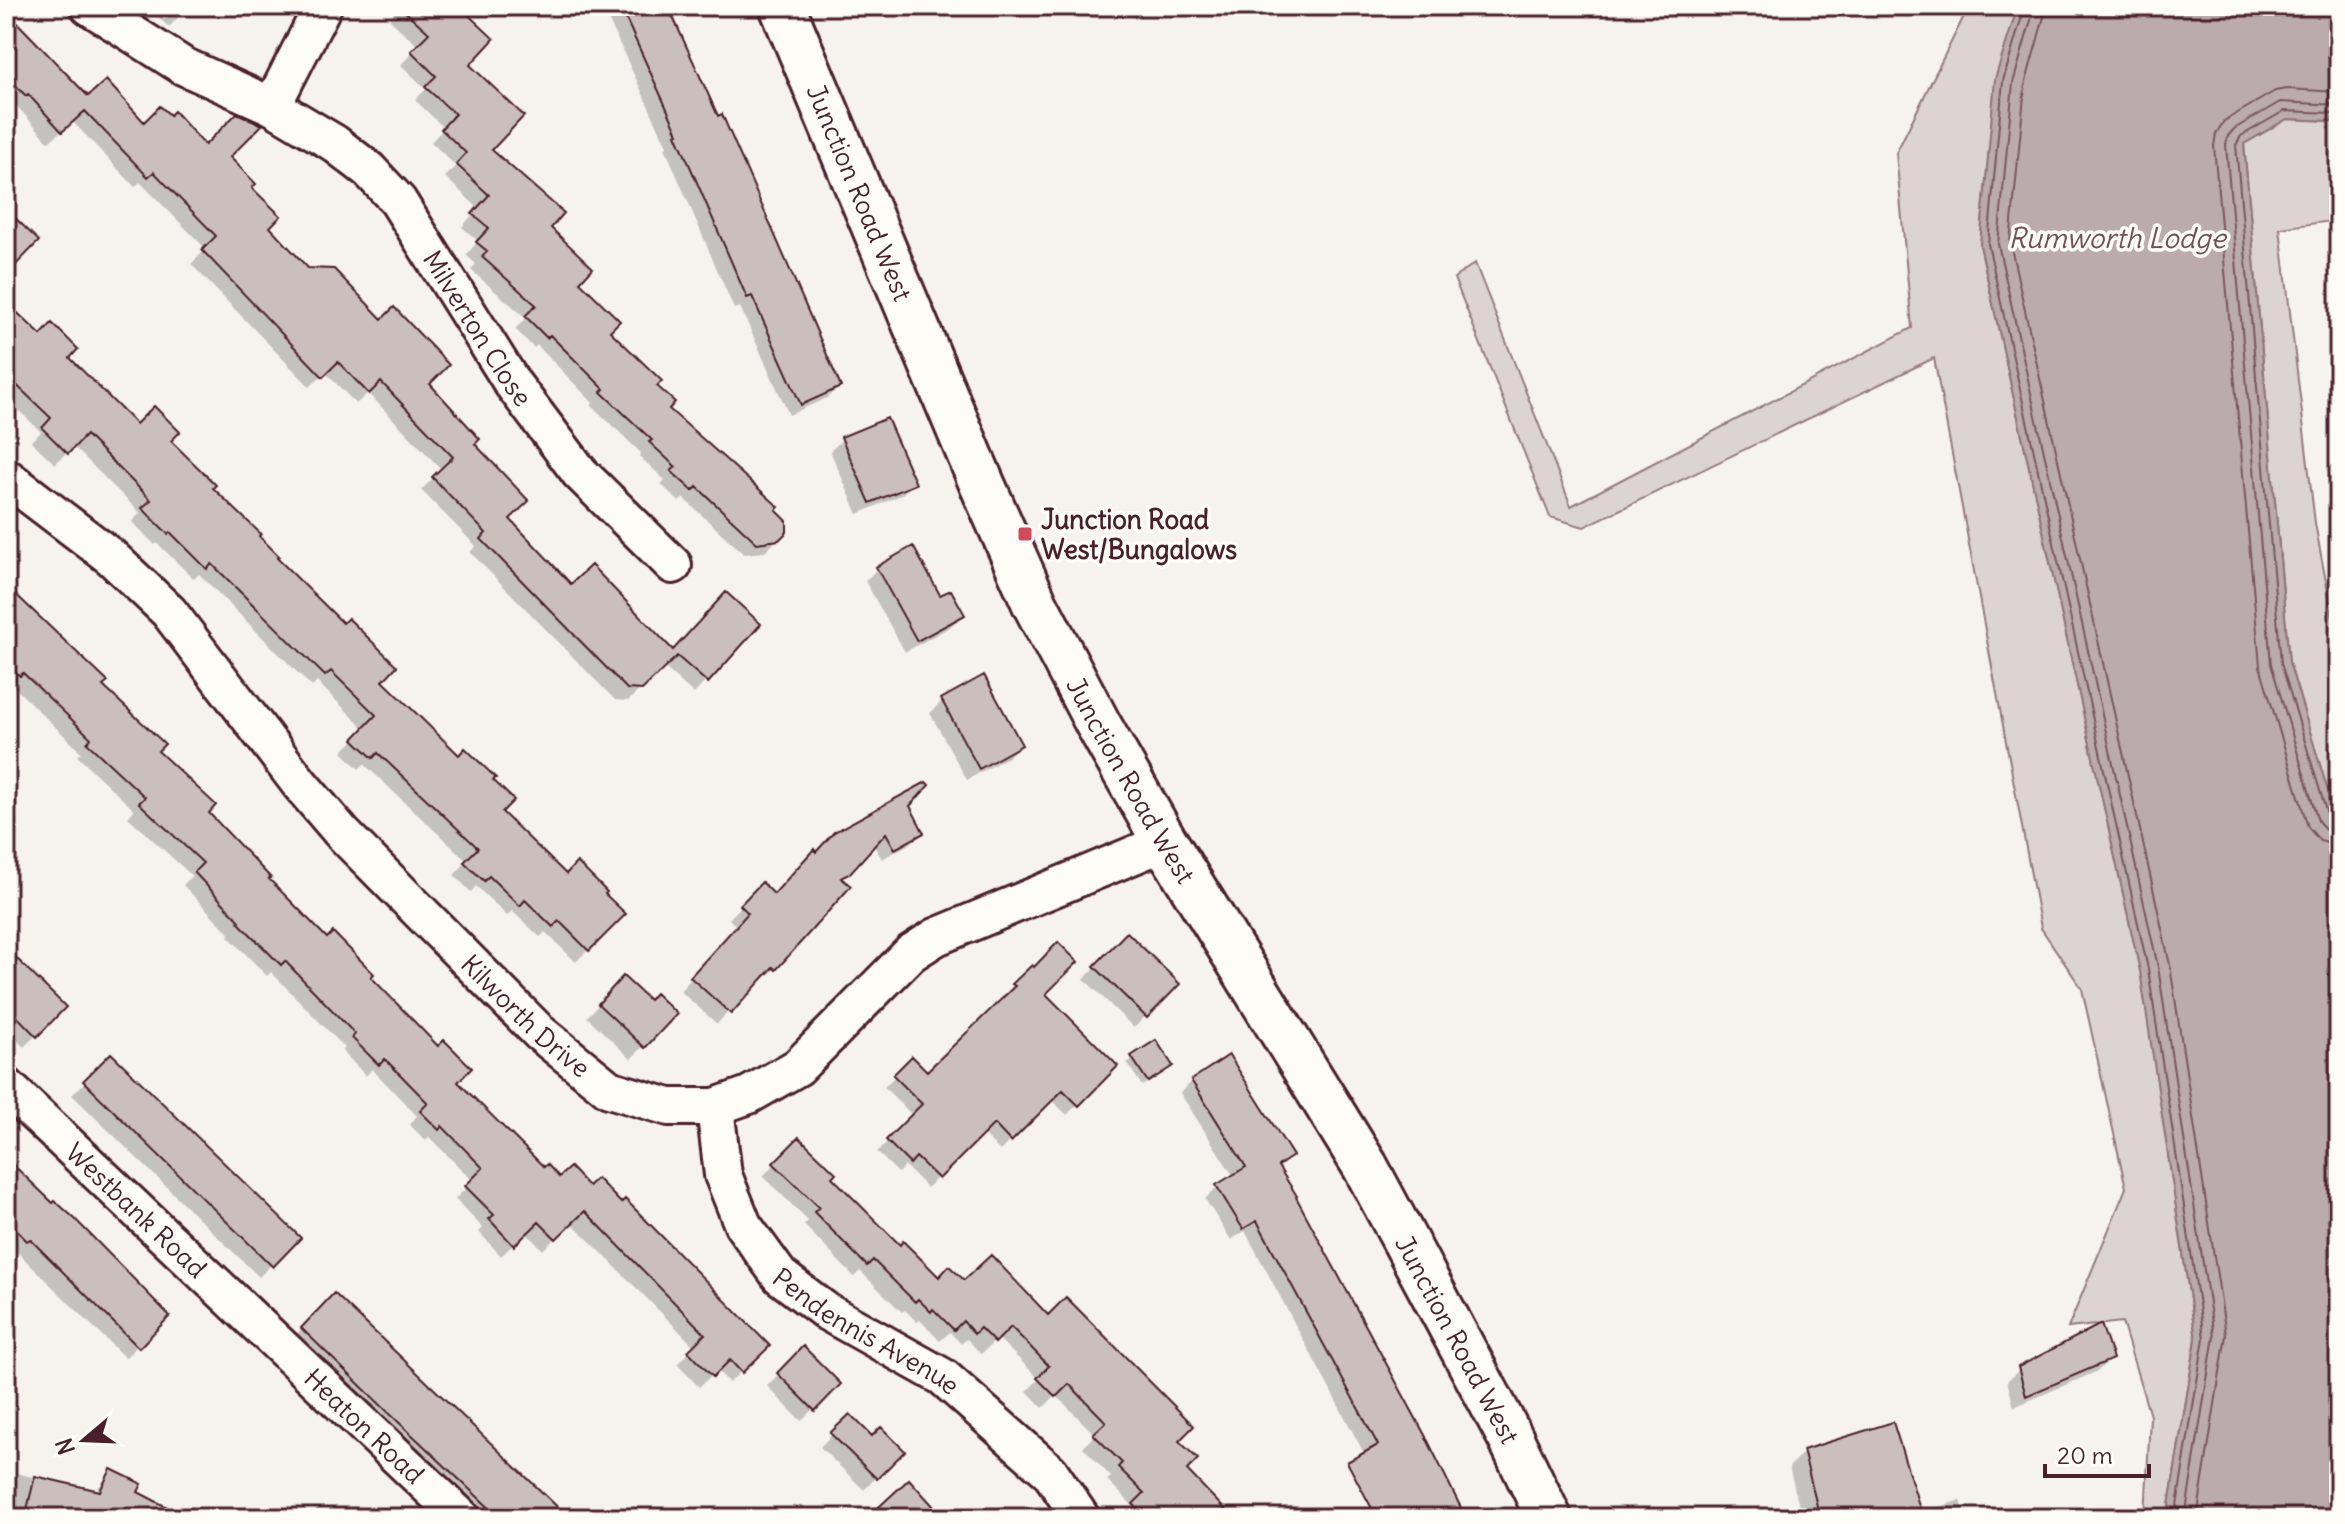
<svg xmlns="http://www.w3.org/2000/svg" width="2345" height="1524" font-family="Delius,sans-serif">
	<rect width="100%" height="100%" fill="#f6f3ef"/>
	<filter id="ink" filterUnits="userSpaceOnUse"><feTurbulence type="fractalNoise" baseFrequency=".0125" numOctaves="2"/><feDisplacementMap in="SourceGraphic" scale="16" xChannelSelector="R" yChannelSelector="G"/><feConvolveMatrix kernelMatrix="1 2 1 2 8 2 1 2 1" color-interpolation-filters="sRGB"/></filter>
	<g filter="url(#ink)">
		<path fill="#dcd4d2" stroke="#937a7e" stroke-width="2" d="M 1969,6 L 2018,6 L 1996,79 L 1980,245 L 2141,974 L 2196,1339 L 2167,1518 L 2145,1518 L 2150,1416 L 2122,1322 L 2068,1328 L 2126,1188 L 2082,989 L 2041,928 L 1934,358 L 1584,527 L 1550,517 L 1454,278 L 1475,263 L 1571,506 L 1912,328 L 1896,153 Z
			M 2287,119 L 2332,121 L 2339,125 L 2339,220 L 2280,228 L 2315,523 L 2339,651 L 2339,828 L 2289,662 L 2244,144 Z"/>
		<path fill="#bbabac" stroke="#8e7378" stroke-width="2" d="M 2018,6 L 2339,6 L 2339,125 L 2331,121 L 2287,119 L 2244,144 L 2289,662 L 2339,828 L 2339,1518 L 2167,1518 L 2196,1339 L 2140,971 L 1980,245 L 1995,79 Z"/>
		<path fill="#0003" d="M 145,6 L 189,6 L 169,27 Z
			M 398,6 L 456,6 L 467,65 L 489,150 L 548,228 L 607,331 L 654,386 L 666,409 L 773,510 L 778,539 L 765,552 L 744,554 L 683,498 L 679,502 L 661,484 L 665,480 L 639,456 L 641,453 L 591,405 L 593,403 L 537,345 L 534,348 L 515,329 L 526,318 L 471,270 L 476,264 L 466,255 L 478,241 L 462,227 L 478,208 L 445,177 L 456,166 L 431,142 L 444,128 L 415,100 L 426,89 L 401,65 L 418,46 L 389,19 L 400,8 Z
			M 602,6 L 667,6 L 839,386 L 827,398 L 789,415 L 740,307 L 734,309 L 665,148 L 667,146 Z
			M 6,15 L 88,99 L 227,157 L 249,188 L 267,227 L 307,270 L 427,384 L 472,444 L 507,519 L 571,587 L 672,652 L 758,624 L 694,694 L 664,667 L 628,701 L 615,700 L 470,552 L 476,546 L 421,490 L 442,470 L 368,393 L 356,404 L 325,372 L 310,387 L 191,264 L 206,249 L 140,182 L 135,187 L 72,121 L 49,142 L 15,104 L 13,106 L 6,99 Z
			M 6,304 L 67,358 L 136,427 L 168,441 L 256,536 L 380,681 L 459,757 L 490,780 L 500,812 L 566,876 L 623,914 L 576,962 L 545,932 L 540,937 L 512,911 L 507,916 L 476,886 L 471,892 L 454,875 L 467,861 L 364,764 L 359,769 L 342,752 L 365,729 L 317,682 L 312,687 L 199,574 L 194,579 L 157,543 L 155,545 L 132,522 L 140,513 L 73,446 L 55,464 L 31,441 L 41,432 L 6,398 Z
			M 843,439 L 914,483 L 901,495 L 858,514 L 830,451 Z
			M 877,569 L 940,598 L 962,615 L 950,627 L 905,652 L 865,581 Z
			M 6,572 L 16,582 L 8,590 L 100,687 L 206,813 L 266,879 L 368,977 L 456,1082 L 544,1169 L 559,1180 L 588,1189 L 767,1346 L 729,1383 L 717,1370 L 699,1387 L 677,1364 L 695,1347 L 571,1222 L 543,1250 L 526,1233 L 501,1256 L 479,1232 L 483,1228 L 455,1199 L 473,1181 L 429,1137 L 425,1140 L 409,1124 L 417,1116 L 372,1069 L 366,1076 L 342,1051 L 345,1048 L 271,972 L 267,976 L 228,936 L 230,934 L 183,885 L 192,876 L 128,817 L 134,810 L 77,756 L 81,752 L 10,683 L 6,686 Z
			M 984,678 L 1020,745 L 1008,757 L 967,780 L 930,713 L 942,701 Z
			M 907,806 L 921,832 L 909,844 L 882,859 L 873,844 L 840,879 L 775,969 L 763,980 L 760,978 L 717,1024 L 680,991 L 737,927 L 729,919 L 762,885 L 773,896 L 816,854 Z
			M 1127,935 L 1177,984 L 1134,1028 L 1084,979 Z
			M 6,951 L 63,1008 L 24,1047 L 6,1029 Z
			M 1032,967 L 1043,994 L 1115,1066 L 1067,1115 L 1051,1099 L 1000,1151 L 982,1133 L 927,1188 L 905,1166 L 898,1173 L 877,1152 L 913,1116 L 884,1087 L 912,1059 L 927,1074 L 1005,998 L 1003,995 Z
			M 612,990 L 649,1002 L 674,1014 L 631,1059 L 587,1017 Z
			M 1155,1043 L 1165,1071 L 1142,1086 L 1127,1063 Z
			M 111,1056 L 298,1238 L 259,1277 L 72,1095 Z
			M 1192,1081 L 1291,1156 L 1278,1169 L 1465,1518 L 1381,1518 L 1365,1455 L 1245,1231 L 1231,1240 L 1205,1199 L 1217,1187 L 1234,1177 L 1180,1093 Z
			M 799,1140 L 829,1177 L 899,1248 L 939,1279 L 964,1283 L 1048,1318 L 1176,1441 L 1184,1470 L 1231,1518 L 1123,1518 L 1133,1506 L 1107,1480 L 1111,1477 L 1083,1447 L 1095,1435 L 1056,1395 L 1043,1408 L 1027,1391 L 1039,1379 L 998,1338 L 981,1354 L 967,1339 L 961,1344 L 950,1332 L 940,1341 L 920,1320 L 917,1322 L 905,1310 L 902,1312 L 860,1271 L 854,1277 L 804,1225 L 808,1221 L 763,1176 Z
			M 6,1159 L 167,1316 L 125,1358 L 6,1241 Z
			M 334,1296 L 566,1518 L 476,1518 L 290,1341 Z
			M 803,1349 L 838,1384 L 801,1421 L 767,1386 Z
			M 2110,1359 L 2098,1371 L 2014,1407 L 2007,1381 L 2020,1369 Z
			M 850,1416 L 872,1439 L 902,1451 L 864,1490 L 820,1447 Z
			M 1804,1452 L 1919,1513 L 1961,1500 L 1966,1518 L 1802,1518 L 1789,1467 Z
			M 111,1471 L 135,1493 L 184,1518 L 6,1518 L 6,1473 L 20,1474 L 95,1492 Z"/>
		<g fill="none" stroke-linecap="round" stroke-linejoin="round">
			<path stroke="#77575f" stroke-width="2" d="M 2025,6 L 2003,81 L 1988,244 L 2148,969 L 2204,1338 L 2175,1518
				M 2035,6 L 2013,83 L 1998,244 L 2158,967 L 2214,1336 L 2185,1518
				M 2047,6 L 2025,85 L 2010,243 L 2170,965 L 2226,1335 L 2197,1518
				M 2339,92 L 2287,89 L 2275,91 L 2224,121 L 2216,134 L 2214,146 L 2260,666 L 2308,827 L 2320,841 L 2339,846
				M 2339,105 L 2280,102 L 2234,129 L 2228,136 L 2226,145 L 2271,664 L 2318,821 L 2327,831 L 2339,834
				M 2339,116 L 2332,113 L 2284,111 L 2241,136 L 2236,145 L 2281,663 L 2328,817 L 2332,822 L 2339,824"/>
		</g>
		<path fill="#cbbfbe" stroke="#4a1f2b" stroke-width="2" d="M 399,6 L 459,6 L 494,39 L 470,65 L 524,116 L 492,150 L 564,213 L 551,228 L 593,268 L 580,282 L 620,321 L 610,331 L 662,381 L 657,386 L 675,402 L 669,409 L 779,507 L 776,510 L 787,521 L 787,532 L 779,540 L 757,543 L 697,487 L 693,491 L 671,471 L 676,467 L 649,442 L 652,440 L 601,392 L 604,389 L 550,335 L 547,338 L 525,316 L 536,305 L 482,257 L 487,251 L 476,242 L 489,228 L 472,214 L 489,195 L 456,164 L 466,153 L 441,129 L 455,114 L 425,87 L 436,76 L 411,51 L 429,33 Z
			M 620,6 L 668,6 L 718,116 L 722,114 L 841,387 L 801,405 L 752,296 L 747,298 L 676,134 L 678,133 Z
			M 6,11 L 88,96 L 106,80 L 144,122 L 160,106 L 170,115 L 174,111 L 205,145 L 237,113 L 262,125 L 230,157 L 256,184 L 252,188 L 281,216 L 270,227 L 308,268 L 334,269 L 382,319 L 394,307 L 449,365 L 430,384 L 480,439 L 475,444 L 529,501 L 510,519 L 571,584 L 591,565 L 673,650 L 726,592 L 761,624 L 708,683 L 677,656 L 642,690 L 627,689 L 481,539 L 486,533 L 432,477 L 453,457 L 381,382 L 369,394 L 338,362 L 323,377 L 202,250 L 216,236 L 154,172 L 148,177 L 85,111 L 62,132 L 28,94 L 26,96 L 6,75 Z
			M 6,209 L 39,241 L 6,275 Z
			M 6,302 L 41,335 L 52,323 L 78,349 L 70,358 L 136,424 L 154,406 L 180,432 L 171,441 L 216,485 L 213,488 L 261,534 L 259,536 L 279,556 L 277,558 L 343,623 L 348,618 L 397,666 L 383,681 L 459,755 L 465,748 L 496,778 L 493,780 L 514,800 L 502,812 L 566,874 L 577,862 L 607,892 L 605,894 L 626,914 L 589,951 L 559,921 L 553,927 L 525,900 L 520,906 L 489,876 L 484,881 L 464,862 L 478,848 L 378,753 L 373,758 L 353,739 L 376,715 L 331,671 L 325,676 L 212,564 L 207,569 L 170,532 L 168,534 L 142,508 L 151,500 L 86,435 L 68,454 L 42,428 L 51,418 L 6,375 Z
			M 887,418 L 916,484 L 870,503 L 841,437 Z
			M 913,546 L 940,595 L 951,590 L 965,615 L 917,641 L 876,567 Z
			M 6,585 L 108,682 L 103,686 L 165,744 L 158,751 L 216,805 L 209,813 L 271,878 L 269,879 L 327,938 L 333,932 L 374,974 L 371,977 L 438,1046 L 444,1040 L 472,1068 L 458,1082 L 544,1167 L 547,1164 L 559,1177 L 570,1167 L 588,1186 L 597,1178 L 621,1203 L 625,1199 L 770,1346 L 742,1373 L 730,1360 L 713,1377 L 688,1351 L 705,1334 L 585,1211 L 556,1239 L 539,1222 L 514,1246 L 489,1219 L 494,1215 L 465,1186 L 483,1168 L 442,1126 L 439,1130 L 420,1111 L 428,1103 L 385,1059 L 379,1065 L 352,1038 L 355,1034 L 285,961 L 281,965 L 238,922 L 240,921 L 194,872 L 203,863 L 139,803 L 145,797 L 87,743 L 91,738 L 23,673 L 20,676 L 6,663 Z
			M 984,675 L 1022,745 L 979,769 L 941,699 Z
			M 926,782 L 929,785 L 910,806 L 924,833 L 895,849 L 886,833 L 850,873 L 841,878 L 851,886 L 776,970 L 773,967 L 731,1014 L 690,977 L 748,913 L 740,905 L 762,882 L 774,894 L 814,849 L 816,852 L 834,832 Z
			M 1127,932 L 1180,984 L 1147,1018 L 1094,966 Z
			M 1058,942 L 1078,962 L 1046,994 L 1118,1066 L 1079,1106 L 1063,1090 L 1011,1142 L 994,1124 L 939,1179 L 916,1157 L 910,1164 L 886,1140 L 922,1104 L 893,1075 L 912,1056 L 927,1071 L 1015,986 L 1012,984 L 1032,965 L 1034,967 Z
			M 6,948 L 66,1007 L 37,1037 L 6,1005 Z
			M 623,976 L 649,1000 L 655,993 L 677,1014 L 645,1048 L 598,1004 Z
			M 1156,1040 L 1173,1066 L 1148,1082 L 1131,1056 Z
			M 111,1053 L 301,1238 L 273,1267 L 83,1081 Z
			M 1229,1055 L 1293,1156 L 1278,1166 L 1297,1196 L 1296,1197 L 1426,1437 L 1466,1518 L 1377,1518 L 1347,1462 L 1378,1445 L 1257,1221 L 1243,1229 L 1216,1185 L 1246,1167 L 1191,1080 Z
			M 799,1137 L 836,1173 L 832,1177 L 900,1245 L 903,1241 L 939,1277 L 949,1266 L 964,1280 L 991,1255 L 1048,1315 L 1066,1297 L 1194,1426 L 1179,1441 L 1198,1459 L 1187,1470 L 1233,1518 L 1147,1518 L 1133,1504 L 1144,1493 L 1118,1467 L 1122,1463 L 1093,1434 L 1106,1422 L 1069,1384 L 1056,1397 L 1037,1378 L 1049,1366 L 1011,1327 L 995,1343 L 980,1328 L 974,1334 L 963,1321 L 954,1330 L 933,1309 L 931,1312 L 918,1299 L 915,1302 L 873,1260 L 867,1266 L 814,1212 L 819,1207 L 773,1163 Z
			M 6,1158 L 53,1203 L 55,1201 L 74,1218 L 170,1316 L 139,1348 L 30,1239 L 27,1241 L 6,1219 Z
			M 334,1293 L 406,1362 L 569,1518 L 500,1518 L 390,1414 L 301,1328 Z
			M 2101,1324 L 2113,1359 L 2026,1396 L 2018,1367 Z
			M 803,1346 L 841,1384 L 815,1411 L 777,1373 Z
			M 850,1414 L 872,1436 L 881,1427 L 905,1451 L 877,1479 L 830,1433 Z
			M 1893,1422 L 1923,1518 L 1820,1518 L 1803,1450 Z
			M 111,1469 L 142,1484 L 138,1492 L 188,1518 L 25,1518 L 35,1476 L 100,1491 Z
			M 909,1479 L 944,1518 L 867,1518 Z"/>
		<g fill="none" stroke-linecap="round" stroke-linejoin="round">
			<g stroke="#4a1f2b" stroke-width="42">
				<g id="street">
					<path id="s1" d="M 89,6 L 183,66 L 272,106 L 334,143 L 369,170 L 398,201 L 512,383 L 580,473 L 673,565"/>
					<path d="M 272,106 L 323,6"/>
					<path id="s2" d="M 6,477 L 111,557 L 169,612 L 300,784 L 342,833 L 540,1033 L 609,1089 L 669,1107 L 715,1107 L 749,1095 L 798,1067 L 911,953 L 936,937 L 1165,842"/>
					<path id="s3" d="M 6,1086 L 462,1518"/>
					<path id="s4" d="M 715,1107 L 723,1175 L 743,1225 L 780,1276 L 827,1312 L 943,1377 L 1050,1472 L 1081,1518"/>
				</g>
			</g>
			<g stroke="#4a1f2b" stroke-width="50">
				<g id="secondary">
					<path id="s5" d="M 782,6 L 982,484 L 1035,604 L 1098,724 L 1165,842 L 1365,1166 L 1510,1437 L 1549,1518"/>
				</g>
			</g>
			<use href="#street" stroke="#fdfcf7" stroke-width="36"/>
			<use href="#secondary" stroke="#fdfcf7" stroke-width="44"/>
		</g>
	</g>
	<rect fill="#d1495b" stroke="#fdfcf7" stroke-width="3" x="1017" y="526" width="16" height="16" rx="4"/>
	<g text-anchor="middle" dominant-baseline="central" stroke-width="7" stroke-linejoin="round" paint-order="stroke">
		<g font-size="26" fill="#4a1f2b" stroke="#fdfcf7">
			<text stroke="none"><textPath href="#s5" startOffset="202">Junction Road West</textPath></text>
			<text stroke="none"><textPath href="#s1" startOffset="518">Milverton Close</textPath></text>
			<text stroke="none"><textPath href="#s5" startOffset="850">Junction Road West</textPath></text>
			<text stroke="none"><textPath href="#s2" startOffset="752">Kilworth Drive</textPath></text>
			<text stroke="none"><textPath href="#s3" startOffset="180">Westbank Road</textPath></text>
			<text stroke="none"><textPath href="#s4" startOffset="288">Pendennis Avenue</textPath></text>
			<text stroke="none"><textPath href="#s5" startOffset="1498">Junction Road West</textPath></text>
			<text stroke="none"><textPath href="#s3" startOffset="494">Heaton Road</textPath></text>
		</g>
		<g font-size="26" font-weight="bold" fill="#4a1f2b" stroke="#fdfcf7" text-anchor="start">
			<text x="1041" y="519">Junction Road<tspan x="1041" dy="30">West/Bungalows</tspan></text>
		</g>
		<g font-size="28" font-style="italic" fill="#725058" stroke="#fdfcf7">
			<text x="2117" y="238">Rumworth Lodge</text>
		</g>
	</g>
	<rect width="2345" height="1524" fill="none" stroke="#fdfcf7" stroke-width="32"/>
	<rect x="16" y="16" width="2313" height="1492" fill="none" stroke="#4a1f2b" stroke-width="3" filter="url(#ink)"/>
	<g transform="translate(84 1440) rotate(251)" stroke="#fdfcf7" stroke-width="6" paint-order="stroke">
	<path d="M0-6L14 30L0 20L-14 30Z" fill="#4a1f2b"/>
	<text y="-12" font-size="22" font-weight="bold" text-anchor="middle" fill="#4a1f2b">N</text>
	</g>
	<path d="M2045 1464v12h104v-12" fill="none" stroke="#4a1f2b" stroke-width="4"/>
	<text x="2057" y="1464" font-size="24" fill="#4a1f2b" stroke="#fdfcf7" stroke-width="6" paint-order="stroke">20 m</text>
</svg>
